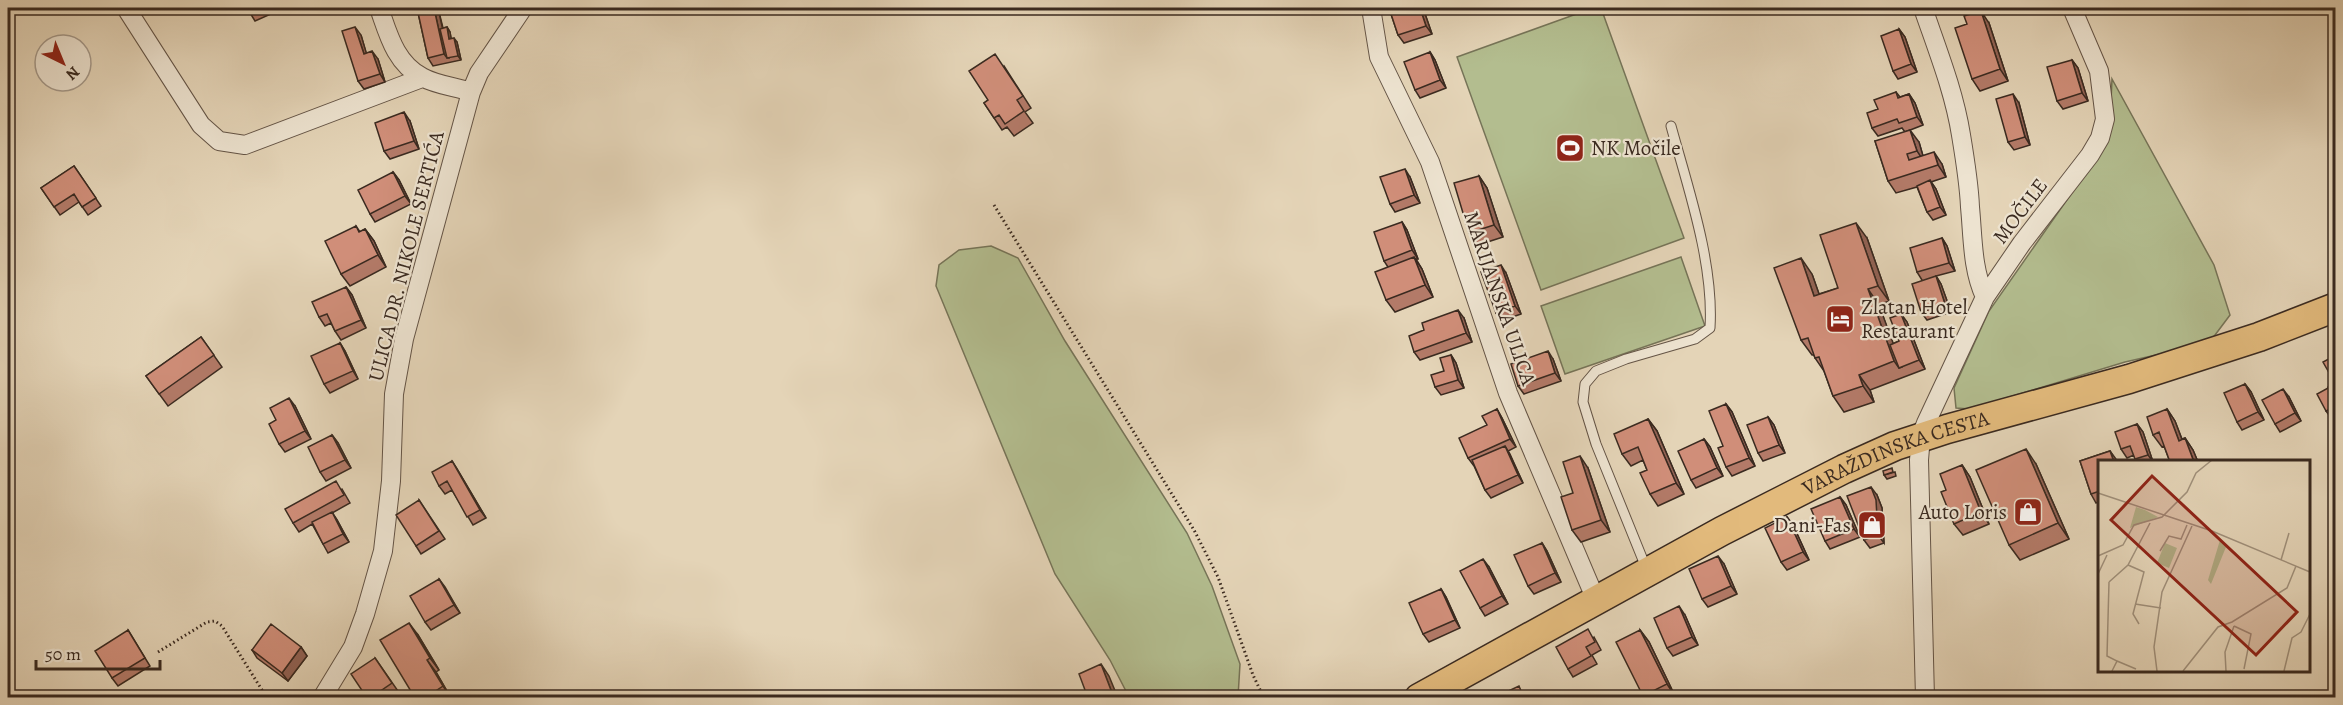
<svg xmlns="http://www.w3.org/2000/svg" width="2343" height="705" font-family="Alegreya,serif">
	<rect width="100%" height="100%" fill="#e4d4b7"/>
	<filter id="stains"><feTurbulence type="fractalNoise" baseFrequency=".00333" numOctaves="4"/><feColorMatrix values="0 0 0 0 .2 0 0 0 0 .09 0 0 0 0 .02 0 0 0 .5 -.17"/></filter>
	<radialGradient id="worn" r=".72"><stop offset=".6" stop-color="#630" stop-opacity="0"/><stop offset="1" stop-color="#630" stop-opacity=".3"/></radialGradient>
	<path fill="#b3bd8f" stroke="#767458" stroke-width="1.5" d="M 1593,8 L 1601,8 L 1684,238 L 1541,290 L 1457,57 Z
		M 2112,79 L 2214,265 L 2230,315 L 2209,343 L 2125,362 L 1970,409 L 1956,408 L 1954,388 L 1989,311 L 2071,194 L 2110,122 Z
		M 991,246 L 1018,258 L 1065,341 L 1187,533 L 1212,586 L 1240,664 L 1238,697 L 1129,697 L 1110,660 L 1055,574 L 936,286 L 939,265 L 959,250 Z
		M 1681,257 L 1705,326 L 1565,374 L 1541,306 Z"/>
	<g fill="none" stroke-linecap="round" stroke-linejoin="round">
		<g stroke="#645446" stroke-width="11">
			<path id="service" d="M 1647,570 L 1596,444 L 1583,402 L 1585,384 L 1596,371 L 1626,359 L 1695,339 L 1710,328 C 1714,263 1688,188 1671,126"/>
		</g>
		<g stroke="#645446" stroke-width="20">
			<path id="minor" d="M 126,8 L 201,125 L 219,141 L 245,145 L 422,78
				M 379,8 C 388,33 395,63 422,77 C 436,85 456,87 471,92
				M 1371,8 L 1379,57 L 1430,162 L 1508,393 L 1596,600
				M 1923,8 C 1937,49 1954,91 1961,135 C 1965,159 1969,183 1970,207 C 1973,238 1972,269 1985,297
				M 322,698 L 353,647 L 365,614 L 383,551 L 391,481 L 394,394 L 404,339 L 471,92 L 479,73 L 523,8
				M 1925,698 L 1919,460 L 1921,436 L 1926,423 L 1985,297 L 2022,243 L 2090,155 L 2100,138 L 2105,119 L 2099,71 L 2072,8"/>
		</g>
		<g stroke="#3a2a20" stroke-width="31">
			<g id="primary">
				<path id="s1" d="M 1419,698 L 1722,531 L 1844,469 L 1895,446 L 1947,429 L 2129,379 L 2259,337 L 2336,307"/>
			</g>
		</g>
		<path stroke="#3a2a20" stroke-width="3" stroke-dasharray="1.5 3" stroke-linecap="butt" d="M 994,205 L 1194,530 L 1218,577 L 1253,675 L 1264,698
			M 158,652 L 207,622 L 215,621 L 222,626 L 267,698"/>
		<use href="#service" stroke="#ede3d0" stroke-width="9"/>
		<use href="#minor" stroke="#ede3d0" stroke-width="18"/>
		<use href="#primary" stroke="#e2ba7c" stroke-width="28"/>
	</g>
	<path fill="#b37a68" stroke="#3a2a20" stroke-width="1.5" d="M 247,8 L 279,8 L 280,10 L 255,21 Z
		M 417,8 L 438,8 L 443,28 L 447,27 L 450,32 L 451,39 L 457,42 L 461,60 L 433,66 L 428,58 Z
		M 1300,8 L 1310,8 L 1302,10 Z
		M 1389,8 L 1423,8 L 1432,34 L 1404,43 L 1398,35 Z
		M 1873,8 L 1889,8 L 1876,12 Z
		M 1989,23 L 2008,81 L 1980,91 L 1972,79 Z
		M 1899,29 L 1905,37 L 1917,72 L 1898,79 L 1893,71 Z
		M 361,35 L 366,53 L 378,59 L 385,82 L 364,89 L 358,81 Z
		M 1430,52 L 1435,60 L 1446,88 L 1420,98 L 1415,90 Z
		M 2072,60 L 2078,68 L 2088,101 L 2063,109 L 2057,101 Z
		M 1004,66 L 1031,108 L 1025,112 L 1033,123 L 1014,136 L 1007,127 L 1002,130 L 984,103 L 988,100 Z
		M 1896,92 L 1900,97 L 1909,94 L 1915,103 L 1923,125 L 1905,132 L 1902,128 L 1878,136 L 1872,128 L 1878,109 Z
		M 2019,103 L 2030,145 L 2014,150 L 2008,142 Z
		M 410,121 L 419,149 L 390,159 L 384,151 Z
		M 1875,141 L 1919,142 L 1923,156 L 1942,164 L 1946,177 L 1931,182 L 1936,189 L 1946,215 L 1933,220 L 1927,212 L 1917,187 L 1896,193 L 1888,181 Z
		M 74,166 L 101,206 L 88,215 L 79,202 L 60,215 L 41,188 Z
		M 393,172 L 399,180 L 411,204 L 375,222 L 370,214 Z
		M 1479,176 L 1487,188 L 1503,237 L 1478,245 L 1469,233 Z
		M 1410,177 L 1420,203 L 1395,212 L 1390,204 Z
		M 1402,222 L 1407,230 L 1418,259 L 1416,259 L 1422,269 L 1433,297 L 1395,312 L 1386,300 L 1388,267 L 1384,261 Z
		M 356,226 L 360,232 L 365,229 L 374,241 L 386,267 L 350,286 L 341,274 Z
		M 1867,238 L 1889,301 L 1879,305 L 1893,344 L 1899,341 L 1901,314 L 1907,322 L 1925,369 L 1870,390 L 1874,402 L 1844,412 L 1833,396 L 1824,371 L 1815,358 L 1814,355 L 1812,355 L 1801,340 L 1812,274 L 1819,294 L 1838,288 Z
		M 1942,238 L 1947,246 L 1955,271 L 1936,276 L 1941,284 L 1951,312 L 1927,320 L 1921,312 L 1922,280 L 1917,272 Z
		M 1506,273 L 1521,314 L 1501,321 L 1496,313 Z
		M 346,287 L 352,295 L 366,328 L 341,340 L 335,331 L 331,323 L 325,326 L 319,317 Z
		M 1464,318 L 1472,342 L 1420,360 L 1414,352 Z
		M 201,337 L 222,367 L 168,406 L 146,376 Z
		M 340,343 L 345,351 L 358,379 L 330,393 L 324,384 Z
		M 1451,355 L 1456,363 L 1464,388 L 1441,395 L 1435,387 L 1444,371 Z
		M 1553,359 L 1561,381 L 1524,394 L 1518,386 Z
		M 2245,384 L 2251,392 L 2264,420 L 2242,430 L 2237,422 Z
		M 2328,388 L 2336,401 L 2336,412 L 2329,415 L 2326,411 Z
		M 2289,397 L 2301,421 L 2280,432 L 2275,424 Z
		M 1726,404 L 1732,412 L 1755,466 L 1732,476 L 1726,467 L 1723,446 Z
		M 295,406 L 311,439 L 285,452 L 279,444 L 276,420 Z
		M 1497,409 L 1502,418 L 1516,447 L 1508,451 L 1523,483 L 1491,498 L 1485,490 L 1474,466 L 1468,458 Z
		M 2167,409 L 2175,421 L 2182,439 L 2185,438 L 2193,450 L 2198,462 L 2170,462 L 2164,446 L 2162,447 L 2153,435 Z
		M 1768,417 L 1774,425 L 1785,453 L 1763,461 L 1758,453 Z
		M 1648,419 L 1657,431 L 1684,494 L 1658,506 L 1650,494 L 1647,470 L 1643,460 L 1631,466 L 1622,454 Z
		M 2137,424 L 2143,432 L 2153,462 L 2137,462 L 2134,455 L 2127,458 L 2121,449 Z
		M 332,435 L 338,443 L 351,468 L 326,481 L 320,472 Z
		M 1704,439 L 1710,447 L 1723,476 L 1696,488 L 1691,480 Z
		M 2110,451 L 2117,462 L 2100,462 L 2100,501 L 2096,503 L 2091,494 L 2080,461 Z
		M 452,461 L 457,469 L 486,518 L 473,525 L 452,490 L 445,494 L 439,486 Z
		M 2036,464 L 2069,539 L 2020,560 L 2009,545 Z
		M 1962,465 L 1970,477 L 1989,524 L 1963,535 L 1954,524 L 1946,490 Z
		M 1588,468 L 1610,532 L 1581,542 L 1572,530 L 1573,493 Z
		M 1895,472 L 1896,476 L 1887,479 L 1884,475 Z
		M 342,489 L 350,503 L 332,513 L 337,520 L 349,542 L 328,553 L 323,544 L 312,524 L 299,532 L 293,523 Z
		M 1877,495 L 1882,508 L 1884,543 L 1870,548 L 1864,540 Z
		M 1840,497 L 1846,505 L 1860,537 L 1830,549 L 1825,541 Z
		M 419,500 L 445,539 L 421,554 L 416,546 Z
		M 1787,517 L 1793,525 L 1809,560 L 1787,570 L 1781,562 Z
		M 1542,543 L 1547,551 L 1561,582 L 1534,594 L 1528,586 Z
		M 1724,564 L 1737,594 L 1708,607 L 1702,599 Z
		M 1489,567 L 1508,604 L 1485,616 L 1480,608 Z
		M 439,579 L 460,613 L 431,630 L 425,622 Z
		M 1441,589 L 1446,597 L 1460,628 L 1429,642 L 1423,634 Z
		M 1685,615 L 1698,645 L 1673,656 L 1667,648 Z
		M 128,630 L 150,666 L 118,686 L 112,678 Z
		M 1640,630 L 1649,642 L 1675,696 L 1672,698 L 1644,698 L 1643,696 Z
		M 418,635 L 439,670 L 436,672 L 451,698 L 415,698 Z
		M 1594,637 L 1601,650 L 1592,655 L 1597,664 L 1573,677 L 1568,669 Z
		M 301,647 L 307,656 L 288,681 L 257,658 L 252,650 Z
		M 375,658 L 398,691 L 388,698 L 367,698 Z"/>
	<path fill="#926355" stroke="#3a2a20" stroke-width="1.5" d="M 434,8 L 438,8 L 449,58 L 447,58 L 444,54 Z
		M 1420,8 L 1423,8 L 1432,34 L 1426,26 Z
		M 1981,11 L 1989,23 L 2008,81 L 2000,69 Z
		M 355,27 L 361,35 L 369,62 L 364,54 Z
		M 447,27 L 450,32 L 452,43 L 449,39 Z
		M 1899,29 L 1905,37 L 1917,72 L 1911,64 Z
		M 454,38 L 457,42 L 461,60 L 458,56 Z
		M 372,51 L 378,59 L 385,82 L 380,74 Z
		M 1430,52 L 1435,60 L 1446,88 L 1440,80 Z
		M 2072,60 L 2078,68 L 2088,101 L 2082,93 Z
		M 1909,94 L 1915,103 L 1923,125 L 1917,117 Z
		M 2013,94 L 2019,103 L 2030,145 L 2025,137 Z
		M 404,112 L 410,121 L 419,149 L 414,141 Z
		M 1910,130 L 1919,142 L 1925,163 L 1917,151 Z
		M 1934,152 L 1942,164 L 1946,177 L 1938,165 Z
		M 1405,169 L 1410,177 L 1420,203 L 1414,195 Z
		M 393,172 L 399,180 L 411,204 L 405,196 Z
		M 1479,176 L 1487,188 L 1503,237 L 1494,225 Z
		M 1930,180 L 1936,189 L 1946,215 L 1940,207 Z
		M 1402,222 L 1407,230 L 1418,259 L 1412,250 Z
		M 1856,223 L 1867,238 L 1889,301 L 1878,286 Z
		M 365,229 L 374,241 L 386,267 L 378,255 Z
		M 1942,238 L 1947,246 L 1955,271 L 1949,263 Z
		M 1414,257 L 1422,269 L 1433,297 L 1425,285 Z
		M 1801,258 L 1812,274 L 1825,311 L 1814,296 Z
		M 1501,265 L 1506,273 L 1521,314 L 1515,306 Z
		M 1936,276 L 1941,284 L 1951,312 L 1945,304 Z
		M 346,287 L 352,295 L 366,328 L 361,320 Z
		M 1868,289 L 1879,305 L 1902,367 L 1899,368 L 1894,361 Z
		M 1458,310 L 1464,318 L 1472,342 L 1466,333 Z
		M 1901,314 L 1907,322 L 1925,369 L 1919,360 Z
		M 340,343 L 345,351 L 358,379 L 353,371 Z
		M 1548,351 L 1553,359 L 1561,381 L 1555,373 Z
		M 1451,355 L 1456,363 L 1464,388 L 1458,380 Z
		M 1859,375 L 1870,390 L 1874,402 L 1863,386 Z
		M 2245,384 L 2251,392 L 2264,420 L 2258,412 Z
		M 2283,389 L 2289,397 L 2301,421 L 2295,413 Z
		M 289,398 L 295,406 L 311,439 L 305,431 Z
		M 1726,404 L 1732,412 L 1755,466 L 1749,458 Z
		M 1497,409 L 1502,418 L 1516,447 L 1510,439 Z
		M 2167,409 L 2175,421 L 2187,453 L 2179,441 Z
		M 1768,417 L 1774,425 L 1785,453 L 1779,445 Z
		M 1648,419 L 1657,431 L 1684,494 L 1676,483 Z
		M 2137,424 L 2143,432 L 2153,462 L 2148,455 Z
		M 332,435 L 338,443 L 351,468 L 345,460 Z
		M 2185,438 L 2193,450 L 2198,462 L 2194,462 Z
		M 1704,439 L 1710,447 L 1723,476 L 1717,468 Z
		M 1505,446 L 1510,454 L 1523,483 L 1518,475 Z
		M 2026,449 L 2036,464 L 2069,539 L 2058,523 Z
		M 2110,451 L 2116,459 L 2117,462 L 2114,462 Z
		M 1580,456 L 1588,468 L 1610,532 L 1601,520 Z
		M 452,461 L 457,469 L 486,518 L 480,510 Z
		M 1962,465 L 1970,477 L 1989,524 L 1981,512 Z
		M 1871,487 L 1877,495 L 1882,508 L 1884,543 L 1878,535 Z
		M 1840,497 L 1846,505 L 1860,537 L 1854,529 Z
		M 332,512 L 337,520 L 349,542 L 343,534 Z
		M 1787,517 L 1793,525 L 1809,560 L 1803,552 Z
		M 1542,543 L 1547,551 L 1561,582 L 1555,573 Z
		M 1718,556 L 1724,564 L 1737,594 L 1731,586 Z
		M 1483,559 L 1489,567 L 1508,604 L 1502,596 Z
		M 439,579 L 445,587 L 460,613 L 454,605 Z
		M 1441,589 L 1446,597 L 1460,628 L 1455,620 Z
		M 1679,606 L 1685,615 L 1698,645 L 1692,637 Z
		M 409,623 L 418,635 L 439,670 L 430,658 Z
		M 1640,630 L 1649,642 L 1675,696 L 1667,684 Z
		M 301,647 L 307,656 L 288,681 L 282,673 Z
		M 427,660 L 436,672 L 451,698 L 443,686 Z
		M 1101,664 L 1109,676 L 1118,698 L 1114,698 Z"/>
	<path fill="#d08e79" stroke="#3a2a20" stroke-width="1.5" d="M 247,8 L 261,8 L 249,13 Z
		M 417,8 L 434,8 L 444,54 L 428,58 Z
		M 1389,8 L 1420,8 L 1426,26 L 1398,35 Z
		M 1981,11 L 2000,69 L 1972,79 L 1955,28 L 1967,24 L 1964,16 Z
		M 355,27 L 364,54 L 372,51 L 380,74 L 358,81 L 342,31 Z
		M 447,27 L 449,39 L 454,38 L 458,56 L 447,58 L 440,29 Z
		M 1899,29 L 1911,64 L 1893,71 L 1881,36 Z
		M 1430,52 L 1440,80 L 1415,90 L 1404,62 Z
		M 995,54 L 1023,96 L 1017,100 L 1024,111 L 1005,124 L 999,115 L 994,118 L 984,103 L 988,100 L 969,71 Z
		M 2072,60 L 2082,93 L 2057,101 L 2047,67 Z
		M 1896,92 L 1898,98 L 1909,94 L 1917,117 L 1899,123 L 1897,119 L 1872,128 L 1867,113 L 1878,109 L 1874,100 Z
		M 2013,94 L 2025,137 L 2008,142 L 1996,99 Z
		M 404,112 L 414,141 L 384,151 L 375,123 Z
		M 1910,130 L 1917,151 L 1907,154 L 1909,160 L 1934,152 L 1938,165 L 1888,181 L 1875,141 Z
		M 74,166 L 96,198 L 82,207 L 74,194 L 54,207 L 41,188 Z
		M 1405,169 L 1414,195 L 1390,204 L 1380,177 Z
		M 393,172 L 405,196 L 370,214 L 358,190 Z
		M 1479,176 L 1494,225 L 1469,233 L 1454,183 Z
		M 1930,180 L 1940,207 L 1927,212 L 1917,186 Z
		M 1402,222 L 1412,250 L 1384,261 L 1374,232 Z
		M 1856,223 L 1878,286 L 1868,289 L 1894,361 L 1859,375 L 1863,386 L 1833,396 L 1819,357 L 1815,358 L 1808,338 L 1801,340 L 1774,268 L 1801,258 L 1814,296 L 1838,288 L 1820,235 Z
		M 356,226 L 359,232 L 365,229 L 378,255 L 341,274 L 325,241 Z
		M 1942,238 L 1949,263 L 1917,272 L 1910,248 Z
		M 1414,257 L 1425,285 L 1386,300 L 1375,272 Z
		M 1501,265 L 1515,306 L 1496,313 L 1481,272 Z
		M 1936,276 L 1945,304 L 1921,312 L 1912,284 Z
		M 346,287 L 361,320 L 335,331 L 327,314 L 319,317 L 312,302 Z
		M 1458,310 L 1466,333 L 1414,352 L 1409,336 L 1424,330 L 1422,323 Z
		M 1901,314 L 1919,360 L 1899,368 L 1890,345 L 1899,341 L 1890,318 Z
		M 201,337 L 214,355 L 159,394 L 146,376 Z
		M 340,343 L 353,371 L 324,384 L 311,356 Z
		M 1548,351 L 1555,373 L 1518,386 L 1511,364 Z
		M 1451,355 L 1458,380 L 1435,387 L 1431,375 L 1444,371 L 1440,358 Z
		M 2336,355 L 2336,385 L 2323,362 Z
		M 2245,384 L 2258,412 L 2237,422 L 2224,393 Z
		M 2328,388 L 2336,402 L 2336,406 L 2326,411 L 2317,394 Z
		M 2283,389 L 2295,413 L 2275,424 L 2262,400 Z
		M 289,398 L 305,431 L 279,444 L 269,424 L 276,420 L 270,408 Z
		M 1726,404 L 1749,458 L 1726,467 L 1718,448 L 1723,446 L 1709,411 Z
		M 1497,409 L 1510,439 L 1468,458 L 1459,438 L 1487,425 L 1482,416 Z
		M 2167,409 L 2179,441 L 2185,438 L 2194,462 L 2170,462 L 2159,432 L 2153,435 L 2147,417 Z
		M 1768,417 L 1779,445 L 1758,453 L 1747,425 Z
		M 1648,419 L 1676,483 L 1650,494 L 1640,473 L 1647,470 L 1638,447 L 1622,454 L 1614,434 Z
		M 2137,424 L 2148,455 L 2135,459 L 2130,446 L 2121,449 L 2115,432 Z
		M 332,435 L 345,460 L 320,472 L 308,447 Z
		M 1704,439 L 1717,468 L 1691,480 L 1678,451 Z
		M 1505,446 L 1518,475 L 1485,490 L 1472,460 Z
		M 2026,449 L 2058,523 L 2009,545 L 1976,470 Z
		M 2110,451 L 2114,462 L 2100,462 L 2100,491 L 2091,494 L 2080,461 Z
		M 1580,456 L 1601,520 L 1572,530 L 1561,497 L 1573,493 L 1563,462 Z
		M 452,461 L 480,510 L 467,517 L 447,481 L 439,486 L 432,472 Z
		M 1962,465 L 1981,512 L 1954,524 L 1941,492 L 1946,490 L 1940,474 Z
		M 1892,468 L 1893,472 L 1884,475 L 1883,471 Z
		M 336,481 L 344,495 L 293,523 L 285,509 Z
		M 1871,487 L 1876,500 L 1878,535 L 1864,540 L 1847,496 Z
		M 1840,497 L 1854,529 L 1825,541 L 1811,509 Z
		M 419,500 L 439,531 L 416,546 L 396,515 Z
		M 332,512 L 343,534 L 323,544 L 312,522 Z
		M 1787,517 L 1803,552 L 1781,562 L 1765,528 Z
		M 1542,543 L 1555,573 L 1528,586 L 1514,555 Z
		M 1718,556 L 1731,586 L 1702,599 L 1689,569 Z
		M 1483,559 L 1502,596 L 1480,608 L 1460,571 Z
		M 439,579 L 454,605 L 425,622 L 410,596 Z
		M 1441,589 L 1455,620 L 1423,634 L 1409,603 Z
		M 1679,606 L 1692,637 L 1667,648 L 1654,618 Z
		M 409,623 L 430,658 L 427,660 L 443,686 L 425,698 L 415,698 L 380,640 Z
		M 271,624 L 301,647 L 282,673 L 252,650 Z
		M 1588,629 L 1595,642 L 1586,647 L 1591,656 L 1568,669 L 1556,647 Z
		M 128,630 L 145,658 L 112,678 L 95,651 Z
		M 1640,630 L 1667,684 L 1643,696 L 1616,642 Z
		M 375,658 L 392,683 L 370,698 L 367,698 L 351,674 Z
		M 1101,664 L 1114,698 L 1088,698 L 1079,674 Z
		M 1519,686 L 1524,698 L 1509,698 L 1506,692 Z
		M 990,692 L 992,698 L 975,698 Z"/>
	<defs>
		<g id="stadium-square" transform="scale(1.5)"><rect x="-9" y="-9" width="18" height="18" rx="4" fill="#8f2418" stroke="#ede3d0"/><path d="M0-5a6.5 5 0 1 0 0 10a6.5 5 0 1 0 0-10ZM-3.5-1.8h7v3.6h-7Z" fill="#fff"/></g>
		<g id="hotel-square" transform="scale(1.5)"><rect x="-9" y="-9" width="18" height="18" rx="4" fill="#8f2418" stroke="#ede3d0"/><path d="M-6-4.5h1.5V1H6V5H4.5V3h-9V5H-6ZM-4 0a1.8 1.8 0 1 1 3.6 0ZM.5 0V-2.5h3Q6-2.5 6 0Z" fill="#fff"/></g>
		<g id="shop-square" transform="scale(1.5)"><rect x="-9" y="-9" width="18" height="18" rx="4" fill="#8f2418" stroke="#ede3d0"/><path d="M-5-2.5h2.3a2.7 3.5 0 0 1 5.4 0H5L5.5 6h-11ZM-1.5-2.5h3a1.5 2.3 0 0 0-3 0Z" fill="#fff"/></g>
	</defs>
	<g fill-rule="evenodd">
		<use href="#stadium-square" x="1570" y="148"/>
		<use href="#hotel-square" x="1840" y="319"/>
		<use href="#shop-square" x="2028" y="512"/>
		<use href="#shop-square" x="1872" y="525"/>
	</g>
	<g text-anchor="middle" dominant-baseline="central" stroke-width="4.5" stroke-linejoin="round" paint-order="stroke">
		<g font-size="21" fill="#3a2a20" stroke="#ede3d0" text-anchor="start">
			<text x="1591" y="148">NK Močile</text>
			<text x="1861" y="307">Zlatan Hotel<tspan x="1861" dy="24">Restaurant</tspan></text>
			<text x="2007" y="512" text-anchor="end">Auto Loris</text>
			<text x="1851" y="525" text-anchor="end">Dani-Fas</text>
		</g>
		<g font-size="21" fill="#3a2a20" stroke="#ede3d0">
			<text transform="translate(2020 211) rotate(-53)">MOČILE</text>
			<text transform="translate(406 256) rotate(-76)">ULICA DR. NIKOLE SERTIĆA</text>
			<text transform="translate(1500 298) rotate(71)">MARIJANSKA ULICA</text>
			<text stroke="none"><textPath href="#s1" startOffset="537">VARAŽDINSKA CESTA</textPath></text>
		</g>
	</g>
	<g transform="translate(2098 460)">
		<rect width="212" height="212" fill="#e4d4b7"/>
		<path d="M 38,47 L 47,50 L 60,57 L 32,68 ZM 122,80 L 128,87 L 113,124 L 110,120 ZM 67,83 L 79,88 L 71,108 L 59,103 Z" fill="#b3bd8f"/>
		<path fill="none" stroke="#a0907b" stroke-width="1.5" d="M 0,33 L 114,71 L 212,112M 62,91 L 71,76 L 83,79 L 89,65M 0,96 L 25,85 L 36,65 L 64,57 L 89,32 L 98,13 L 114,0M 183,100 L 191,73M 30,105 L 46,112 L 35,154 L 41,164M 0,114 L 9,95M 11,122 L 9,196 L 19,201 L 14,211M 11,122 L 30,105 L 52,63M 37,144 L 63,148M 136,166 L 153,174 L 146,209M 19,201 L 38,209M 59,211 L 56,187 L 64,132 L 94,66M 85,211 L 120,167 L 134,162 L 189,128 L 198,106M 128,211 L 127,192 L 136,166M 186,211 L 194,178 L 203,172 L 212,154"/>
		<path fill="#8f2418" fill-opacity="0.15" stroke="#8f2418" stroke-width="3" d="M 54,16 L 199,152 L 158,195 L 13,60 Z"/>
		<rect width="212" height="212" fill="none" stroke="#3a2a20" stroke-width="3"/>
	</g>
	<rect width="2343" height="705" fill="none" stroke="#e4d4b7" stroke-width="30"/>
	<rect x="9" y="9" width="2325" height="687" fill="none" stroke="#3a2a20" stroke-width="3"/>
	<rect x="15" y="15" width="2313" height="675" fill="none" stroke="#3a2a20" stroke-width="1.5"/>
	<g transform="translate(63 63) rotate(137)"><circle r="28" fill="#ede3d0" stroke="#a5998a" stroke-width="1.5"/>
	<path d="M0-4.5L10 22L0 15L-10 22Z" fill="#8f2418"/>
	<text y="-9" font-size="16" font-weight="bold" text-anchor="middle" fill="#3a2a20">N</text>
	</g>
	<path d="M36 660v9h124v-9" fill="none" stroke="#3a2a20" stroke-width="3"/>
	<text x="45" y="660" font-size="18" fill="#3a2a20" stroke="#ede3d0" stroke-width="4.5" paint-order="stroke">50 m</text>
	<rect width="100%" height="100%" filter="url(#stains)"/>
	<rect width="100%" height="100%" fill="url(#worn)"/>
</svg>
